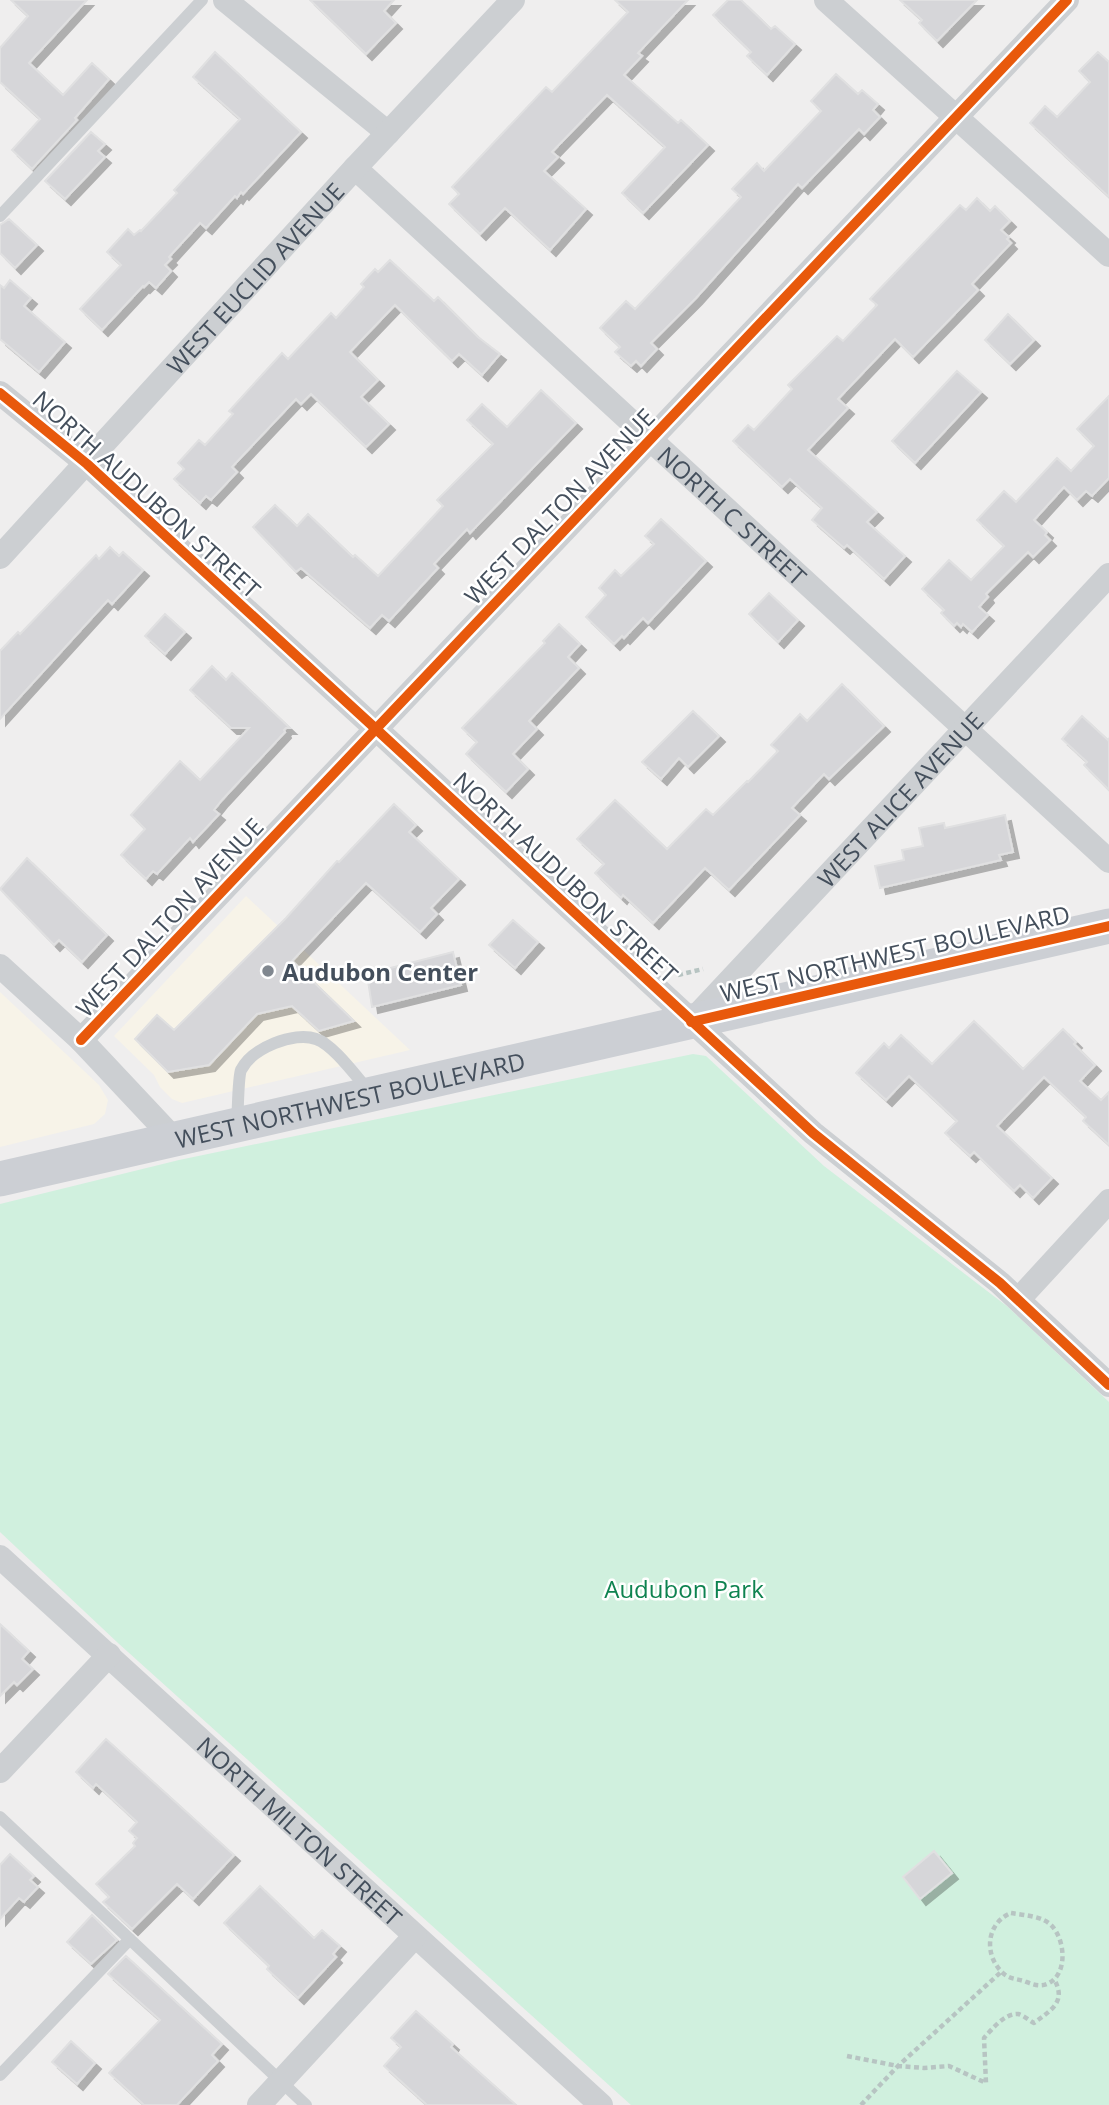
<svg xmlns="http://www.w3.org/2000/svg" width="1109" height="2105" font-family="'Open Sans',sans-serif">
	<defs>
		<filter id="shadow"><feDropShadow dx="6" dy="6" stdDeviation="0" flood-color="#0004"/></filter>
	</defs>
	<rect width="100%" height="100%" fill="#efeeee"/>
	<path fill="#f7f3e8" d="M 246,896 L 410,1050 L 182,1103 L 172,1099 L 160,1087 L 154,1075 L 114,1036 Z
		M 0,992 L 99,1085 L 108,1100 L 105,1114 L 94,1124 L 0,1147 Z"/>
	<path fill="#d0f0de" d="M 693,1054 L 706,1056 L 824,1166 L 1008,1307 L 1109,1402 L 1109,2105 L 631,2105 L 118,1643 L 0,1532 L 0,1204 L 179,1160 Z"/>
	<path fill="#d6d6d9" stroke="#e0e0e1" stroke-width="2" filter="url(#shadow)" d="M 11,0 L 87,0 L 29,63 L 63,95 L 92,63 L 109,79 L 75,118 L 77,120 L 32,169 L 12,150 L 40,119 L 0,82 L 0,48 L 28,16 Z
		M 310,0 L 394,0 L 384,11 L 396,23 L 366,54 Z
		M 615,0 L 688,0 L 638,53 L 642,56 L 624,75 L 678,123 L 681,120 L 708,145 L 643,213 L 622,193 L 665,147 L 607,95 L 552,152 L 558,157 L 544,171 L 586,209 L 550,250 L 505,208 L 480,234 L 449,204 L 459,194 L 452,187 L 546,87 L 552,92 L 628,12 Z
		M 728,0 L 741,0 L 771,29 L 775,26 L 795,44 L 767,75 L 747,56 L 751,52 L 713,15 Z
		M 900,0 L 977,0 L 937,41 L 919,23 L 922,20 Z
		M 215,52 L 301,132 L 243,194 L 241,192 L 237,198 L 235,196 L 206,228 L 200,223 L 169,257 L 171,259 L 165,265 L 171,271 L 156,288 L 149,282 L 144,287 L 143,286 L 102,330 L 80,309 L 121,265 L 107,252 L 128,229 L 134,235 L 140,230 L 141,231 L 177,193 L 174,190 L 240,119 L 193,77 Z
		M 1098,52 L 1109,62 L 1109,197 L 1030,123 L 1045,106 L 1057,117 L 1090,82 L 1079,71 Z
		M 836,74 L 858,94 L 862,90 L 878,104 L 873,110 L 880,117 L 864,134 L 859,129 L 802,188 L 798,184 L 696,298 L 651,343 L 657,349 L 641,366 L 636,361 L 631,366 L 615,352 L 620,347 L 600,328 L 626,301 L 635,309 L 741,197 L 732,189 L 757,163 L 764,171 L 821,111 L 811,101 Z
		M 91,132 L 105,144 L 98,151 L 105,157 L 65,199 L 45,181 Z
		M 977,198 L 990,211 L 995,206 L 1010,221 L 1001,230 L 1009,237 L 1007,239 L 1011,243 L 972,284 L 978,290 L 913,357 L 895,339 L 838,399 L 848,408 L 808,450 L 877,512 L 867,522 L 905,556 L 884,579 L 847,545 L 844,548 L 812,520 L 822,508 L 790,479 L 782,487 L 733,441 L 748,425 L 754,430 L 792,389 L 788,385 L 837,336 L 843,341 L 877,305 L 870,299 L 960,205 L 966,210 Z
		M 9,219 L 37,245 L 15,268 L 0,253 L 0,225 Z
		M 390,260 L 434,301 L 438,297 L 478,337 L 500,354 L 482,375 L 459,354 L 452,361 L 395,305 L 350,352 L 378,380 L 361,397 L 389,424 L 366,447 L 311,394 L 301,404 L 296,399 L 232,467 L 237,472 L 211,500 L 206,496 L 200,503 L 174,479 L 184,469 L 178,463 L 199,440 L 205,445 L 233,414 L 229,411 L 282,353 L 288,359 L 331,313 L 336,318 L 364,287 L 361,284 L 375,269 L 378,272 Z
		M 10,280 L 31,298 L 24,306 L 65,342 L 39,372 L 0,339 L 0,285 L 4,288 Z
		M 1008,314 L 1034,340 L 1010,364 L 985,340 Z
		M 957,371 L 981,392 L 915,463 L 892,441 Z
		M 541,390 L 576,423 L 470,533 L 467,529 L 434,564 L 438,568 L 389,621 L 382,615 L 370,628 L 301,568 L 296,572 L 253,527 L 275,505 L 297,526 L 308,514 L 353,557 L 355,555 L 378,576 L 443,506 L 437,500 L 493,444 L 467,420 L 482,404 L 507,427 Z
		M 1109,396 L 1109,478 L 1092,496 L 1086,491 L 1077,500 L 1064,487 L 1034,520 L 1047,532 L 1045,535 L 1050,540 L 1033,557 L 1028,552 L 986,594 L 988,597 L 979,607 L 988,615 L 972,632 L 963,624 L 961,627 L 957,623 L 954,626 L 941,613 L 944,610 L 922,589 L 949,560 L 971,580 L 1004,546 L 977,520 L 1004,491 L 1016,502 L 1057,458 L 1071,471 L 1094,446 L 1077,429 Z
		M 661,519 L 706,561 L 648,623 L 643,618 L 624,638 L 622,636 L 614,644 L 586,617 L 606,595 L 599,588 L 615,570 L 621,576 L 654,544 L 645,536 Z
		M 110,547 L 119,556 L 123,552 L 143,570 L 112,604 L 108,600 L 0,719 L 0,651 L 18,632 L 20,634 L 96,555 L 99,559 Z
		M 769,593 L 798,620 L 778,642 L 749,614 Z
		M 165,614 L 185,632 L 165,654 L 145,636 Z
		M 559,624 L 580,644 L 568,657 L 579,668 L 529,721 L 537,729 L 513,754 L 528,769 L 506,792 L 466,754 L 477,742 L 462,728 L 545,643 L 543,641 Z
		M 212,666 L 226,680 L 232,673 L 290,728 L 286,728 L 284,730 L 285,732 L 222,800 L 214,810 L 219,814 L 193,842 L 190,838 L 157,874 L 153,871 L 146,879 L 121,855 L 145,829 L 131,815 L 180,761 L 200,780 L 249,728 L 231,728 L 190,690 Z
		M 842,684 L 884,726 L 829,779 L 824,774 L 792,808 L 800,815 L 729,890 L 705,868 L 653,923 L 623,895 L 621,898 L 595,873 L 604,864 L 577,839 L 615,800 L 667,849 L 706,809 L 713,815 L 747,781 L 748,782 L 778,751 L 771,745 L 800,714 L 807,721 Z
		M 693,711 L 719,736 L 688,767 L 679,758 L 661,779 L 642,762 Z
		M 1082,716 L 1108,740 L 1109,738 L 1109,790 L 1084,765 L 1087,762 L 1062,739 Z
		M 394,804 L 416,825 L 409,832 L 459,879 L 431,908 L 437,914 L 420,932 L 366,883 L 292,961 L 354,1021 L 319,1031 L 292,1006 L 257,1014 L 209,1065 L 168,1072 L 135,1039 L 157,1015 L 174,1030 L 286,918 L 337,861 L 339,862 Z
		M 1005,815 L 1013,852 L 999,855 L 1001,860 L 880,888 L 875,866 L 904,860 L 902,850 L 923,846 L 919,828 L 944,823 L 945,828 Z
		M 27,858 L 107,935 L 82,962 L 59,940 L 54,945 L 0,889 Z
		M 513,920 L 538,942 L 515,968 L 489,945 Z
		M 453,952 L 461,985 L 372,1007 L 367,974 Z
		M 974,1021 L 1023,1069 L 1063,1029 L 1076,1042 L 1074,1044 L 1095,1065 L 1080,1081 L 1101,1100 L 1109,1092 L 1109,1145 L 1083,1121 L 1086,1117 L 1044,1077 L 997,1126 L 1052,1178 L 1033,1198 L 1020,1185 L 1014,1191 L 974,1152 L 970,1156 L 945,1133 L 957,1121 L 909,1076 L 886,1100 L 856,1073 L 884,1043 L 889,1048 L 901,1035 L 932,1064 Z
		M 0,1624 L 29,1651 L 22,1659 L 33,1669 L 17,1685 L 14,1682 L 0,1696 Z
		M 106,1739 L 234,1855 L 193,1899 L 177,1884 L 132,1929 L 103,1902 L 109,1897 L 96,1884 L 135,1846 L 133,1843 L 137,1838 L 129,1831 L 137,1822 L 96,1784 L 93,1788 L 76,1772 Z
		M 934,1851 L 952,1873 L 920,1899 L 903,1877 Z
		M 10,1854 L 34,1876 L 30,1880 L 38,1887 L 24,1902 L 19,1898 L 0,1919 L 0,1865 Z
		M 260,1886 L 314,1938 L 322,1930 L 340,1946 L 333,1954 L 336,1957 L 298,1998 L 267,1969 L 269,1966 L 224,1923 Z
		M 92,1915 L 117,1940 L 91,1964 L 67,1942 Z
		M 126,1956 L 222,2044 L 212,2055 L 218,2061 L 177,2105 L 144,2105 L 109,2073 L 160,2020 L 108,1974 Z
		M 416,2011 L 453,2044 L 451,2047 L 516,2105 L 427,2105 L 384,2066 L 401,2047 L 391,2038 Z
		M 71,2041 L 95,2063 L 77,2084 L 52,2062 Z"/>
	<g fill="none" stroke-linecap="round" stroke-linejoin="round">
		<path stroke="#b7c4c2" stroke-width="4.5" stroke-dasharray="5 3.5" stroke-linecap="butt" d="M 678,975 L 703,969
			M 1011,1913 C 1023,1915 1043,1916 1052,1926 C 1065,1940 1068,1973 1049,1983 C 1040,1988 1032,1984 1024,1981 C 1017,1979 1010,1979 1004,1974 C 983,1956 986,1923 1011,1913 Z
			M 847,2056 L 898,2066 L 924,2068 L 949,2066 L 986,2083 L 984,2038 C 992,2029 1005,2013 1018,2014 C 1023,2015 1030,2021 1034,2023 C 1051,2010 1067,2002 1054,1979
			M 861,2105 L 898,2066 L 1001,1972"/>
		<path stroke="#cccfd2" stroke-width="12" d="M 0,216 L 202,0
			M 237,1123 C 238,1113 238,1077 241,1070 C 252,1048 294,1031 316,1039 C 334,1045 357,1078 370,1092
			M 0,1817 L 306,2105
			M 0,2075 L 130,1939"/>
		<g stroke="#cccfd2" stroke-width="24">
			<path d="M 225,0 L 388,133"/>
			<path d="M 826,0 L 1109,255"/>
			<path id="s1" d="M 355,168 L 1109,861"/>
			<path d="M 0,393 L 87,464 L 376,729 L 813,1133 L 1000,1283 L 1109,1385"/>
			<path id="s2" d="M 0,557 L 355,168 L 513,0"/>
			<path d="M 0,966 L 81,1040 L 173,1138"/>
			<path id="s3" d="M 692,1021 L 1109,575"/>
			<path d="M 81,1040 L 1067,0"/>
			<path d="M 1019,1299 L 1109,1201"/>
			<path id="s4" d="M 0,1557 L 601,2105"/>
			<path d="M 0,1771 L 109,1655"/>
			<path d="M 259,2105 L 415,1936"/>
		</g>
		<path stroke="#cccfd4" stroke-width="35" id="s5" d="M 0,1179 L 1109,926"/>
		<g stroke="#fff" stroke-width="15">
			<path id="cycleway" d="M 0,393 L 87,464 L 376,729 L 813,1133 L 1000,1283 L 1109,1385
				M 691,1022 L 1109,926
				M 81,1040 L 1067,0"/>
		</g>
		<use href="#cycleway" stroke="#e8590c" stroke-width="10"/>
	</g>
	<circle fill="#80878f" stroke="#fff" stroke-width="2.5" cx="268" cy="971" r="7"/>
	<g text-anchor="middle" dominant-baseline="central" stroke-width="5" stroke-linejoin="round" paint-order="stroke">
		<g font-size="24" fill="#444f5c" stroke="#fff">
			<text stroke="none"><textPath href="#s2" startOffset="378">WEST EUCLID AVENUE</textPath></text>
			<text transform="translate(147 494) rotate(42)">NORTH AUDUBON STREET</text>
			<text transform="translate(559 506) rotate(-46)">WEST DALTON AVENUE</text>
			<text stroke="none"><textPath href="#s1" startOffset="513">NORTH C STREET</textPath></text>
			<text stroke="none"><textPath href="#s3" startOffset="304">WEST ALICE AVENUE</textPath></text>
			<text transform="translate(566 877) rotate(43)">NORTH AUDUBON STREET</text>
			<text transform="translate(169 917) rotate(-47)">WEST DALTON AVENUE</text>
			<text transform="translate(895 953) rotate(-13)">WEST NORTHWEST BOULEVARD</text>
			<text stroke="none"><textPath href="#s5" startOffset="359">WEST NORTHWEST BOULEVARD</textPath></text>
			<text stroke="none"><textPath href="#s4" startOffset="406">NORTH MILTON STREET</textPath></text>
		</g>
		<g font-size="24" font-weight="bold" fill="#444f5c" stroke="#fff" text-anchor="start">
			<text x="282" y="971">Audubon Center</text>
		</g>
		<g font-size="24" fill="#0e8350" stroke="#fff">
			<text x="684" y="1588">Audubon Park</text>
		</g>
	</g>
</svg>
